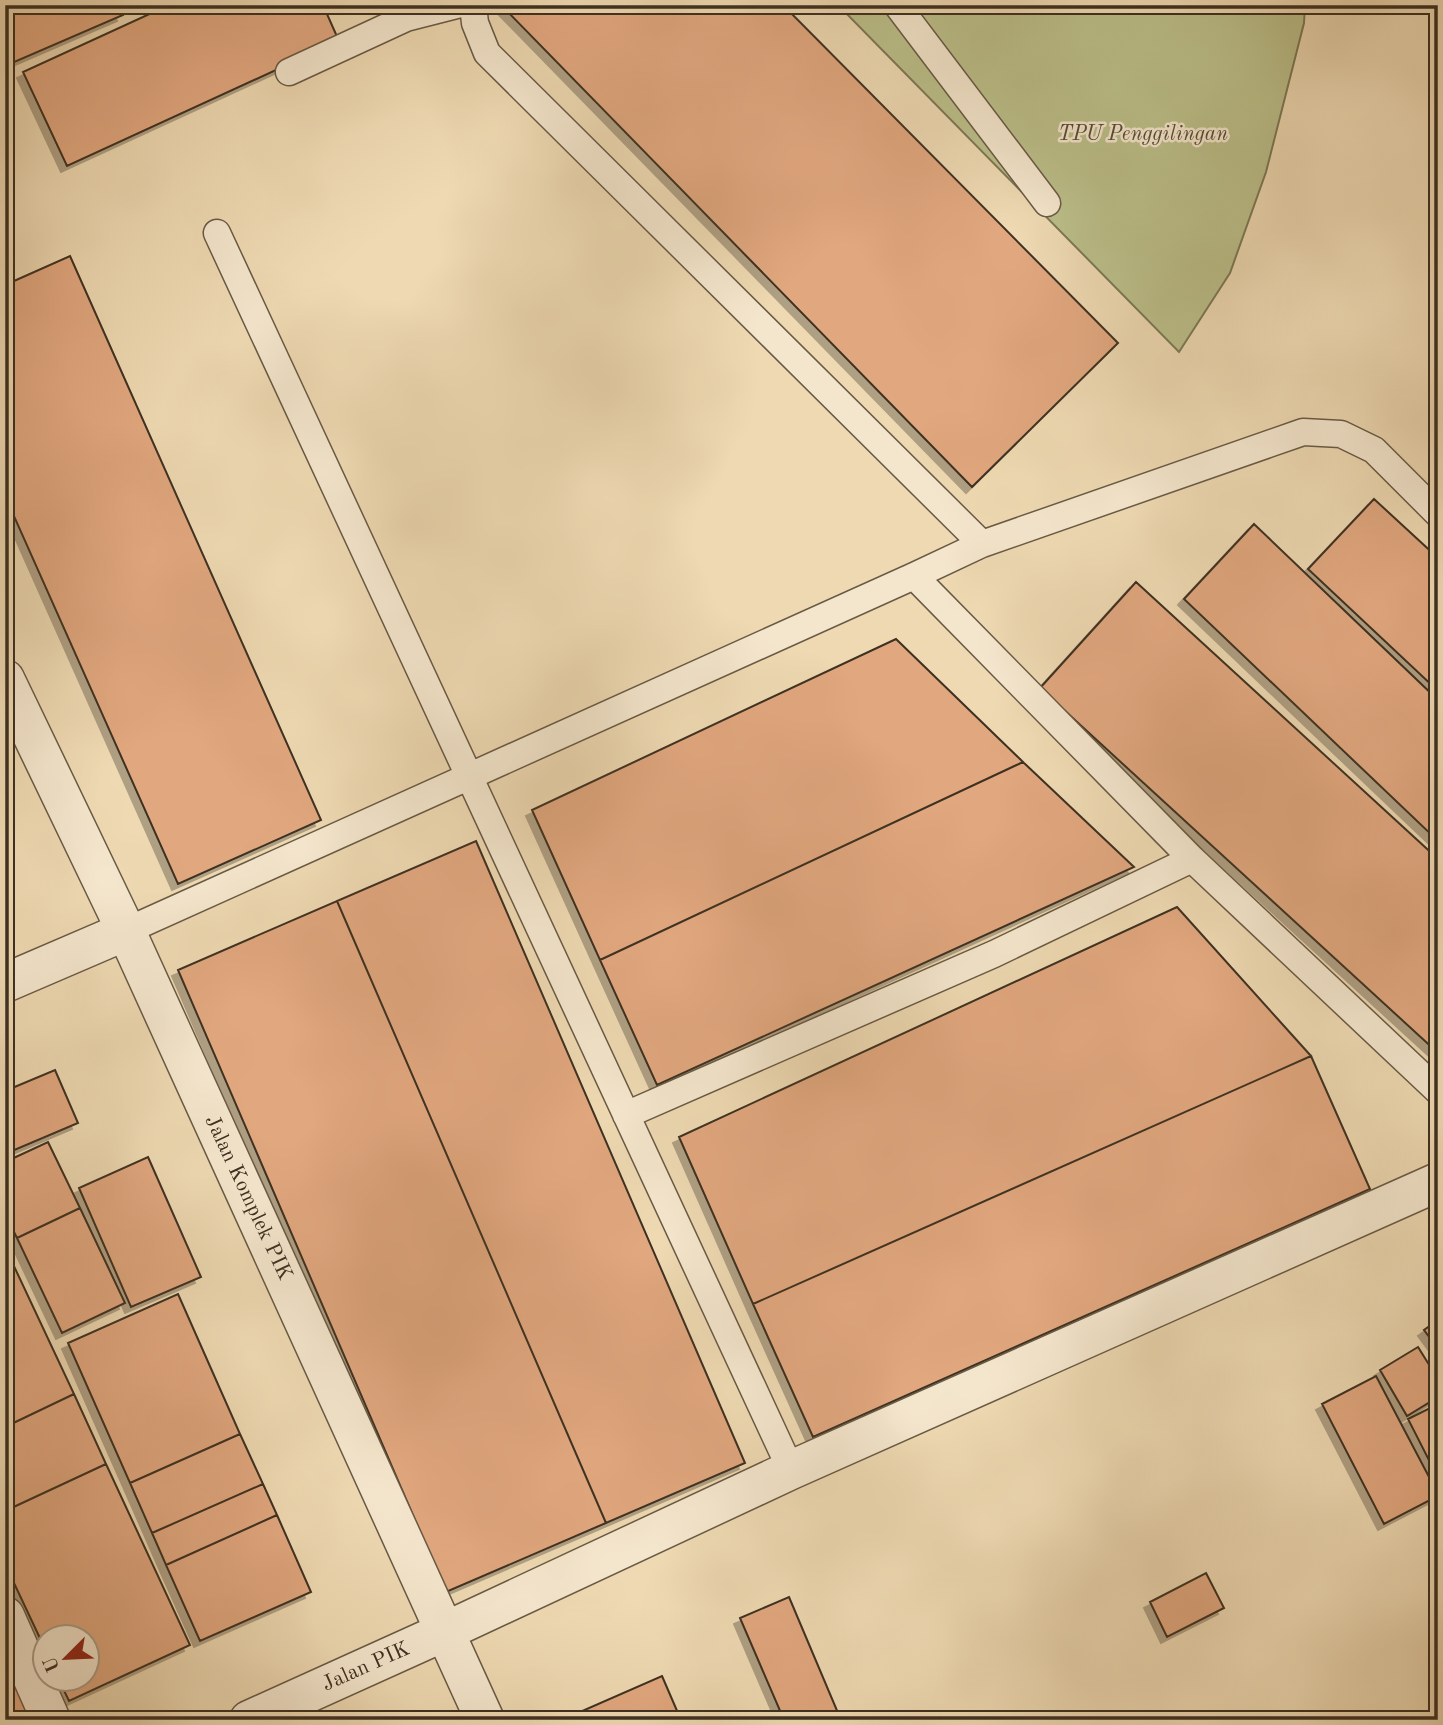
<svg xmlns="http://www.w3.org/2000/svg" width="1443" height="1725" font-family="'Old Standard TT',serif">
	<defs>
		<filter id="shadow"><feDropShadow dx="-6" dy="6" stdDeviation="0" flood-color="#0004"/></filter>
	</defs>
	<rect width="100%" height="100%" fill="#eed9b2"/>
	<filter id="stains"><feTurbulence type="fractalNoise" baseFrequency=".00286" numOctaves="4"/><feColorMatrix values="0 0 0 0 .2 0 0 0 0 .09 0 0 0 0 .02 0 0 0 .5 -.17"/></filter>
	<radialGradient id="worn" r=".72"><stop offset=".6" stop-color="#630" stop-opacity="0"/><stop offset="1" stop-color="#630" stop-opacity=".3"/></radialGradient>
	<path fill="#bbbf8a" stroke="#7c7856" stroke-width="2" d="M 838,5 L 1305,5 L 1304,23 L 1266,172 L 1230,273 L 1179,352 Z"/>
	<path fill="#e1a77f" stroke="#3d3021" stroke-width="2" filter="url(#shadow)" d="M 5,5 L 119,5 L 123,15 L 12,63 L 5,47 Z
		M 169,5 L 323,5 L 339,41 L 67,166 L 23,72 Z
		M 504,5 L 783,5 L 1118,343 L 972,487 L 503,7 Z
		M 70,256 L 321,820 L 178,884 L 5,496 L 5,285 Z
		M 1374,499 L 1438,558 L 1438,691 L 1308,569 Z
		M 1254,524 L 1438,700 L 1438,841 L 1184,599 Z
		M 1136,582 L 1438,859 L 1438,1053 L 1040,688 Z
		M 896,639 L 1023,762 L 600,960 L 532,810 Z
		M 1023,762 L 1134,867 L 657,1085 L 600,960 Z
		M 476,841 L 745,1463 L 606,1523 L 337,901 Z
		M 337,901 L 606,1523 L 446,1592 L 178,970 Z
		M 1177,907 L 1311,1056 L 753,1304 L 679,1137 Z
		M 1311,1056 L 1370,1189 L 813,1437 L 753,1304 Z
		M 55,1070 L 78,1123 L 5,1154 L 5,1091 Z
		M 48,1142 L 80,1208 L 17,1238 L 5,1214 L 5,1162 Z
		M 148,1157 L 201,1277 L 131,1307 L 79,1188 Z
		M 80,1208 L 125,1303 L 62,1333 L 17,1238 Z
		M 5,1247 L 74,1394 L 5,1427 Z
		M 178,1294 L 240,1434 L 130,1483 L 68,1343 Z
		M 1438,1320 L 1438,1349 L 1424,1330 Z
		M 1418,1347 L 1438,1379 L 1438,1397 L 1407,1416 L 1380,1370 Z
		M 1376,1376 L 1438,1494 L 1438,1496 L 1384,1524 L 1322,1404 Z
		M 74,1394 L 106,1464 L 5,1511 L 5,1427 Z
		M 1438,1404 L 1438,1473 L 1436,1474 L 1408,1419 Z
		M 240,1434 L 263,1484 L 152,1533 L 130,1483 Z
		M 106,1464 L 190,1645 L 69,1701 L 59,1680 L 88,1680 L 88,1638 L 46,1638 L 46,1651 L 5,1564 L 5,1511 Z
		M 263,1484 L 277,1515 L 166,1565 L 152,1533 Z
		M 277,1515 L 311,1592 L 200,1641 L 166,1565 Z
		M 1206,1573 L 1224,1608 L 1167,1637 L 1150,1602 Z
		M 789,1597 L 841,1720 L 784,1720 L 740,1618 Z
		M 5,1657 L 31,1717 L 26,1720 L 5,1720 Z
		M 662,1676 L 681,1720 L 575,1720 L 573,1715 Z"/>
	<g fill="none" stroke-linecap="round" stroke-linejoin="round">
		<g stroke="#695a45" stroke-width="29">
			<path id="service" d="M 473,5 L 475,23 L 487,53 L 982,544
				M 897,5 L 1047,203
				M 289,72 L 406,18 L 457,5
				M 217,233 L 791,1470
				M 914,576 L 1192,859 L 1438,1091
				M 126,931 L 914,576 L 982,544 L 1303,432 L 1341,434 L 1374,450 L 1438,514
				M 626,1115 L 994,954 L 1192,859"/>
		</g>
		<g stroke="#695a45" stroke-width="41">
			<path id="minor" d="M 5,679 L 126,931 L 485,1720
				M 5,983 L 126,931
				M 5,1616 L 51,1720
				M 249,1720 L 446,1631 L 791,1470 L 1438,1182"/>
		</g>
		<use href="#service" stroke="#f4e6cd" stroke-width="26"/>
		<use href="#minor" stroke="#f4e6cd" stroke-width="38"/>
	</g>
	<g text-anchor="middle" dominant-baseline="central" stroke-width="5" stroke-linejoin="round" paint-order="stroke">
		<g font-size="21" font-style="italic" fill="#564d36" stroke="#f4e6cd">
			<text x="1143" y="134">TPU Penggilingan</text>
		</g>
		<g font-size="21" fill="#3d3021" stroke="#f4e6cd">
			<text transform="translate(248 1198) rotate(65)">Jalan Komplek PIK</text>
			<text transform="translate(366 1667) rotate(-24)">Jalan PIK</text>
		</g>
	</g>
	<rect width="1443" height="1725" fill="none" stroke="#eed9b2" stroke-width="28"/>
	<rect x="7" y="7" width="1429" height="1711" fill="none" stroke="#3d3021" stroke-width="3.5"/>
	<rect x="14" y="14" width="1415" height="1697" fill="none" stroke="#3d3021" stroke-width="2"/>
	<g transform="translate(66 1658) rotate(246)"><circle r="33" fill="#f4e6cd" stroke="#ab9d88" stroke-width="2"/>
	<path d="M0-5L12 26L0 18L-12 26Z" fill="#8f2418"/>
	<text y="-10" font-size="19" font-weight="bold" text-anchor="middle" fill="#3d3021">U</text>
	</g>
	<rect width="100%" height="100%" filter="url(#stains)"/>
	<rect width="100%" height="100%" fill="url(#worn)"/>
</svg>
